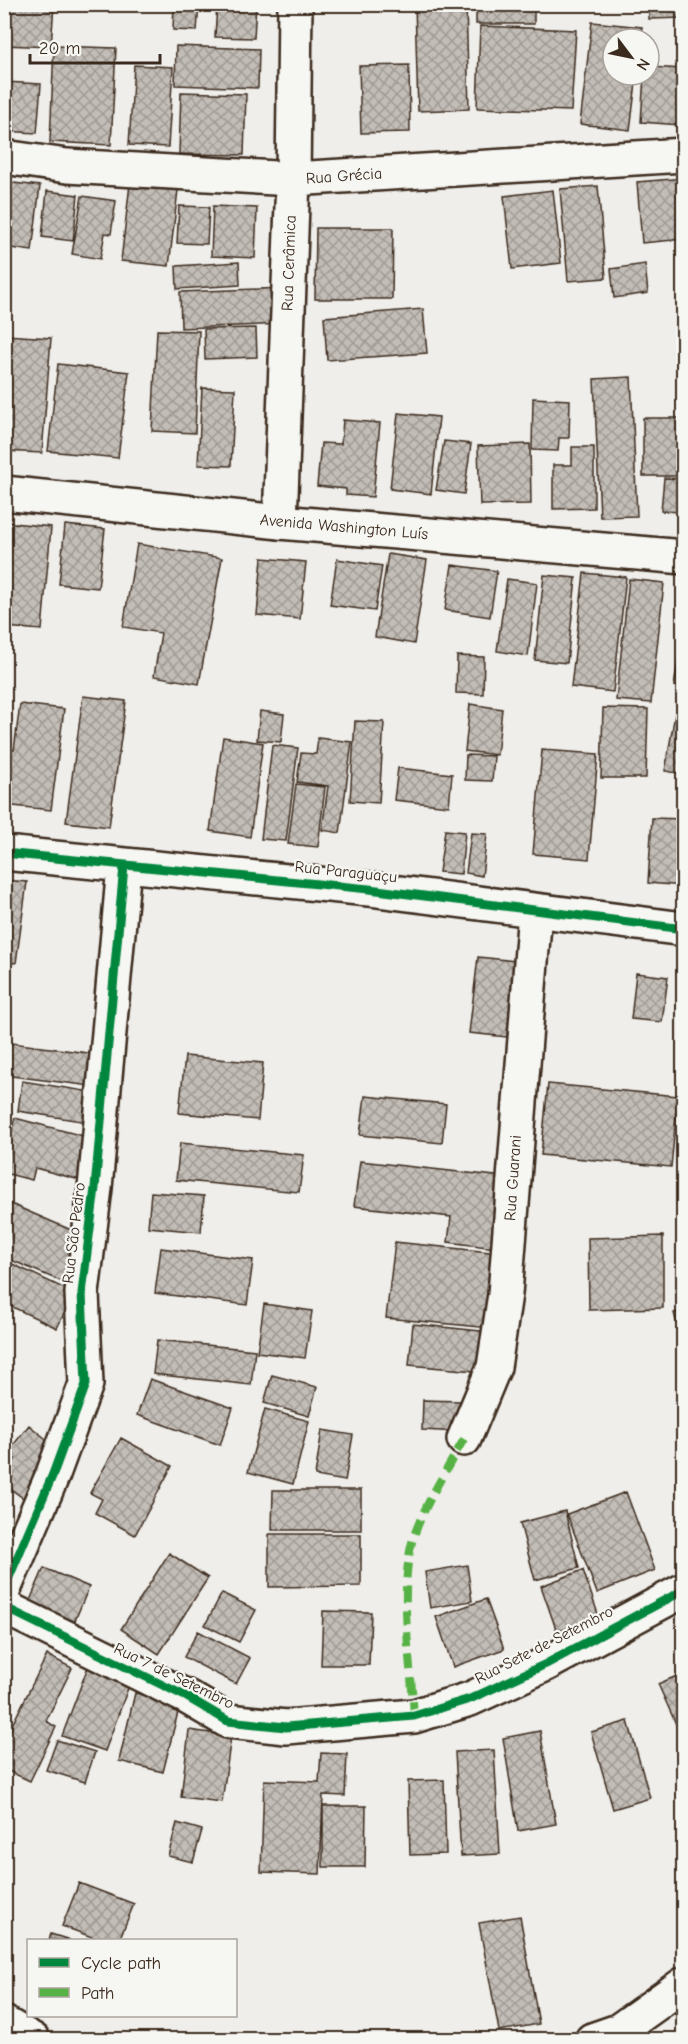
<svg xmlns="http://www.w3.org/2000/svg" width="688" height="2044" font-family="'Comic Neue',sans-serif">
	<defs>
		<pattern id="building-cross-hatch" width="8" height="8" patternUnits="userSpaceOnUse" patternTransform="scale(1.5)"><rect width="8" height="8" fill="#c2bdb7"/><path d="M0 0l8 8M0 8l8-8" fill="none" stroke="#9f9a94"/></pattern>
	</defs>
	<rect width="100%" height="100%" fill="#efeeea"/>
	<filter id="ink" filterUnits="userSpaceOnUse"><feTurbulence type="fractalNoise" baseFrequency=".0167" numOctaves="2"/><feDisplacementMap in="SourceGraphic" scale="12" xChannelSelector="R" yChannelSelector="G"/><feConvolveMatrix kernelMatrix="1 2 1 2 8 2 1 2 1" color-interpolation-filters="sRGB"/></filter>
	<g filter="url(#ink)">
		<path fill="url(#building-cross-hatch)" stroke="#3b2a1e" stroke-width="1.5" d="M 5,4 L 54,4 L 51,47 L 4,45 Z
			M 174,4 L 199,4 L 197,31 L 173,30 Z
			M 217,4 L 256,4 L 254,38 L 215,37 Z
			M 415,4 L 466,4 L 469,109 L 418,111 Z
			M 476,4 L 534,4 L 534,24 L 476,24 Z
			M 649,4 L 684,4 L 684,18 L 649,19 Z
			M 592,22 L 642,27 L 641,39 L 613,39 L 613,75 L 637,75 L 630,130 L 580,124 Z
			M 480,26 L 576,30 L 571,111 L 477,108 Z
			M 54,46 L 116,48 L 111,145 L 50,142 Z
			M 176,46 L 259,49 L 258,88 L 175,85 Z
			M 134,65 L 173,67 L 168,147 L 129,145 Z
			M 409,65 L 410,132 L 361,133 L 359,66 Z
			M 649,67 L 684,69 L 680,125 L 641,122 L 644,75 L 649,75 Z
			M 4,82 L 41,84 L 37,133 L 4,131 Z
			M 181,92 L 246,94 L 244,155 L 179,154 Z
			M 684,178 L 684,239 L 642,243 L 637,182 Z
			M 4,182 L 40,186 L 32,251 L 4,247 Z
			M 130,184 L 178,190 L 169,266 L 121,261 Z
			M 598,186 L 606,278 L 568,281 L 560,189 Z
			M 553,190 L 561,263 L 512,269 L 504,196 Z
			M 47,191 L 78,195 L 73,241 L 42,237 Z
			M 82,196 L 116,201 L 111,234 L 105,233 L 100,259 L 72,254 Z
			M 179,206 L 209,207 L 207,244 L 177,243 Z
			M 213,206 L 257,208 L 255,258 L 211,256 Z
			M 316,228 L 393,228 L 392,299 L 315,299 Z
			M 239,262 L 240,285 L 177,289 L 176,266 Z
			M 645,264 L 648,293 L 614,298 L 611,269 Z
			M 285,288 L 286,324 L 181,328 L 180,292 Z
			M 423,309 L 427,353 L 327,360 L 324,317 Z
			M 256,328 L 257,357 L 205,359 L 204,329 Z
			M 157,330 L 199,331 L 195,433 L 152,431 Z
			M 5,335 L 51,338 L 42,453 L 4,451 Z
			M 58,364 L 129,372 L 118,458 L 48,451 Z
			M 631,377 L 637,516 L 600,517 L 594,379 Z
			M 202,388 L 235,389 L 231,466 L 198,465 Z
			M 533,398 L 570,400 L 569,438 L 559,438 L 558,451 L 532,450 Z
			M 398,413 L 439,417 L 431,494 L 390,489 Z
			M 643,418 L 684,418 L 684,476 L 643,476 Z
			M 343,420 L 380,423 L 373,497 L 346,495 L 346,489 L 317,486 L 321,443 L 341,444 Z
			M 444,441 L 471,444 L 464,494 L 436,490 Z
			M 530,444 L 531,504 L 480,505 L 478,446 Z
			M 572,447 L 594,447 L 594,508 L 553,509 L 553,465 L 572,465 Z
			M 664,478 L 684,479 L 684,512 L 661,511 Z
			M 4,522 L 51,527 L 42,630 L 4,627 Z
			M 65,525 L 105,529 L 98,588 L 59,584 Z
			M 137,544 L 222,558 L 199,684 L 154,676 L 161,633 L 123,627 Z
			M 388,554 L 427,560 L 414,644 L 375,637 Z
			M 262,558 L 306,562 L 300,619 L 257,615 Z
			M 337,559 L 382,566 L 375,611 L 330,605 Z
			M 452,565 L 497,571 L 490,617 L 445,610 Z
			M 584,573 L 626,577 L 613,692 L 571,687 Z
			M 544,575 L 576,578 L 567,663 L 535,660 Z
			M 507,579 L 537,583 L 528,656 L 497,651 Z
			M 629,579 L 664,583 L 651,703 L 616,700 Z
			M 684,627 L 684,687 L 674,686 Z
			M 457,656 L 484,657 L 483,694 L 456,693 Z
			M 83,696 L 126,701 L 109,827 L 66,822 Z
			M 20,704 L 64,709 L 51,810 L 4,805 L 4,748 L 14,750 Z
			M 470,704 L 502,709 L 497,755 L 465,751 Z
			M 603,708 L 648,709 L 646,778 L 601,778 Z
			M 260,711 L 284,714 L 281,742 L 257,740 Z
			M 675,714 L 684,715 L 684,774 L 665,771 Z
			M 355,721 L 384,722 L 379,803 L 350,801 Z
			M 223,737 L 263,743 L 250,837 L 210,831 Z
			M 318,738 L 352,742 L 340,833 L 322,830 L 328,786 L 297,782 L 301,753 L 316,754 Z
			M 272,745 L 298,748 L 286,841 L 261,839 Z
			M 542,750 L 598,754 L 589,859 L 533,854 Z
			M 466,755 L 494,756 L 492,781 L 465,780 Z
			M 398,768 L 452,774 L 449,806 L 394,800 Z
			M 296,784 L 325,787 L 318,847 L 288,844 Z
			M 652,818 L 684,819 L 684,886 L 648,883 Z
			M 445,830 L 465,832 L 461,874 L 439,872 Z
			M 471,833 L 487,834 L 482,876 L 466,873 Z
			M 4,880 L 27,882 L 16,963 L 4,962 Z
			M 478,957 L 516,961 L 507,1037 L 469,1033 Z
			M 636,973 L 668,977 L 662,1022 L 631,1019 Z
			M 4,1042 L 103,1055 L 99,1087 L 4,1075 Z
			M 185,1056 L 263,1063 L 258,1120 L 179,1113 Z
			M 22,1081 L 92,1092 L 87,1122 L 18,1111 Z
			M 548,1084 L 678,1096 L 671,1167 L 541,1155 Z
			M 365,1096 L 446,1104 L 442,1143 L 360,1135 Z
			M 15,1118 L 91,1138 L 80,1180 L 35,1168 L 32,1180 L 4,1173 L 4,1155 Z
			M 180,1143 L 304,1155 L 299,1192 L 176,1180 Z
			M 360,1161 L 504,1177 L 495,1248 L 448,1242 L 451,1217 L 354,1206 Z
			M 151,1192 L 204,1196 L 201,1232 L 148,1227 Z
			M 4,1201 L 85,1236 L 65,1283 L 4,1257 Z
			M 663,1236 L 663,1308 L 589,1310 L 588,1238 Z
			M 395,1242 L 499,1253 L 491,1328 L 386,1318 Z
			M 161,1248 L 253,1260 L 247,1305 L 155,1293 Z
			M 4,1260 L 74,1293 L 57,1328 L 4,1303 Z
			M 264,1304 L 312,1311 L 305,1358 L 257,1352 Z
			M 684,1310 L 684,1351 L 674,1313 Z
			M 413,1324 L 490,1332 L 486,1372 L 409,1365 Z
			M 157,1340 L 255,1350 L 251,1385 L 153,1374 Z
			M 272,1375 L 317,1387 L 309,1416 L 264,1403 Z
			M 150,1379 L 233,1408 L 220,1445 L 137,1415 Z
			M 423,1400 L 460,1401 L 459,1432 L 422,1430 Z
			M 265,1409 L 309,1421 L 293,1484 L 248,1472 Z
			M 29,1425 L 51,1443 L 40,1457 L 52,1467 L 27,1501 L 4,1484 L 4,1474 L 15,1459 L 7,1453 Z
			M 322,1430 L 353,1435 L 345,1481 L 315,1476 Z
			M 121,1438 L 172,1466 L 135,1535 L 95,1513 L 102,1499 L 90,1493 Z
			M 273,1490 L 361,1490 L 361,1530 L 272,1530 Z
			M 626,1492 L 655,1570 L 597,1593 L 567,1514 Z
			M 565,1511 L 579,1568 L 535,1580 L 520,1523 Z
			M 269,1534 L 361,1534 L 361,1586 L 269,1587 Z
			M 169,1553 L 208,1578 L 159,1654 L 121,1629 Z
			M 467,1565 L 472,1601 L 430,1608 L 425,1572 Z
			M 44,1568 L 89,1587 L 73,1625 L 28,1605 Z
			M 583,1570 L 599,1617 L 557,1632 L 541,1586 Z
			M 222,1593 L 256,1610 L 239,1642 L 205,1625 Z
			M 486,1599 L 504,1649 L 453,1667 L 436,1617 Z
			M 323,1611 L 371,1612 L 369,1665 L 321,1665 Z
			M 198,1631 L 250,1658 L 236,1684 L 184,1657 Z
			M 47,1655 L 72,1668 L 46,1721 L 56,1727 L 30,1781 L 4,1769 L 4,1741 Z
			M 89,1664 L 131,1680 L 105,1751 L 62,1736 Z
			M 684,1673 L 684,1742 L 658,1684 Z
			M 135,1693 L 180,1704 L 163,1772 L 119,1761 Z
			M 628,1721 L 650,1798 L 613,1809 L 591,1732 Z
			M 189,1730 L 231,1736 L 222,1802 L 181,1797 Z
			M 540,1731 L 556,1824 L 518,1831 L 503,1738 Z
			M 57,1740 L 95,1752 L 85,1782 L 46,1770 Z
			M 494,1750 L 500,1854 L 461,1856 L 455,1752 Z
			M 321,1753 L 347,1754 L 345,1796 L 323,1795 L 320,1874 L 261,1872 L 264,1780 L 319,1782 Z
			M 444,1780 L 446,1854 L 410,1855 L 408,1781 Z
			M 323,1806 L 366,1806 L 365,1867 L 323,1867 Z
			M 177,1823 L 202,1830 L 193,1862 L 168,1856 Z
			M 79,1883 L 134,1904 L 119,1940 L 100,1940 L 62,1926 Z
			M 520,1916 L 539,2024 L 499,2031 L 479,1923 Z
			M 51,1934 L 70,1940 L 49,1940 Z"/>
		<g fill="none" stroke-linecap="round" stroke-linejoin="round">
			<g stroke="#3b2a1e" stroke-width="38">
				<path id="street" d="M 4,157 L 67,166 L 293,179 L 684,155
					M 280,522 L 293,179 L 295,4
					M 4,853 L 369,889 L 684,929
					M 464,1439 L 494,1367 L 505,1294 L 535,911
					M 4,1589 L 53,1474 L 86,1384 L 82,1293 L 95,1188 L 124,866
					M 4,1607 L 187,1697 L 228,1721 L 286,1727 L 414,1716 L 470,1699 L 546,1664 L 684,1590
					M 4,2023 L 33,2040
					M 592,2040 L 618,2031 L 684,1984"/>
			</g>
			<g stroke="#3b2a1e" stroke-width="38">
				<path id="secondary" d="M 4,493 L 280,522 L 684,557"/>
			</g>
			<use href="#street" stroke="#f6f6f2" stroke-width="33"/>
			<use href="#secondary" stroke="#f6f6f2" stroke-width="33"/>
			<path stroke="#57b245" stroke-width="8" stroke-dasharray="15 8" stroke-linecap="butt" d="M 414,1716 C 411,1663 400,1603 410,1551 C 416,1518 447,1469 464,1439"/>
			<g stroke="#f6f6f2" stroke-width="13">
				<path id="cycleway" d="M 4,853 L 369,889 L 684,929
					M 4,1589 L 53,1474 L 86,1384 L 82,1293 L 95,1188 L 124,866
					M 4,1607 L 187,1697 L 228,1721 L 286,1727 L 414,1716 L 470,1699 L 546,1664 L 684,1590"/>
			</g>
			<use href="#cycleway" stroke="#00873e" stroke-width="9"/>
		</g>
	</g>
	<g text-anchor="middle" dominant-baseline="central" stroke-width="4.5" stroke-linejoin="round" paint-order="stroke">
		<g font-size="16" fill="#3b2a1e" stroke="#f6f6f2">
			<text transform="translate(344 176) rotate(-4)">Rua Grécia</text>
			<text transform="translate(289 263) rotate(-88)">Rua Cerâmica</text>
			<text transform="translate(344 527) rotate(5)">Avenida Washington Luís</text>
			<text transform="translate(346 872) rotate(6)">Rua Paraguaçu</text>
			<text transform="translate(513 1178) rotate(-86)">Rua Guarani</text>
			<text transform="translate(74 1233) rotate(-83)">Rua São Pedro</text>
			<text transform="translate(544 1645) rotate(-27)">Rua Sete de Setembro</text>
			<text transform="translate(174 1676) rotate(26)">Rua 7 de Setembro</text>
		</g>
	</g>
	<rect width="688" height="2044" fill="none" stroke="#f6f6f2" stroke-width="24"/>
	<rect x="12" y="12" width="664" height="2020" fill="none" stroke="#3b2a1e" stroke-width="2" filter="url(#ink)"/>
	<rect x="27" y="1939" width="210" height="78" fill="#f6f6f2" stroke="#aba49d" stroke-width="1.5"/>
	<rect x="39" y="1958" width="30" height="9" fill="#00873e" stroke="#aba49d" stroke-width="1.5"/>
	<text x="81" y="1969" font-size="18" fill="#3b2a1e">Cycle path</text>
	<rect x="39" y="1988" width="30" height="9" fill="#57b245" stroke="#aba49d" stroke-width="1.5"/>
	<text x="81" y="1999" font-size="18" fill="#3b2a1e">Path</text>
	<g transform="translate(631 57) rotate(122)"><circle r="28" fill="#f6f6f2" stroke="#aba49d" stroke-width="1.5"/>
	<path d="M0-4.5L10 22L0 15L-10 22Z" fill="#3b2a1e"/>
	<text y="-9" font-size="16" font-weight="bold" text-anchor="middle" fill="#3b2a1e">N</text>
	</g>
	<path d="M30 54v9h130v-9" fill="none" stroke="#3b2a1e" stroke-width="3"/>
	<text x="39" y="54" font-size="18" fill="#3b2a1e" stroke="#f6f6f2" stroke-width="4.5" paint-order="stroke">20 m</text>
</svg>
